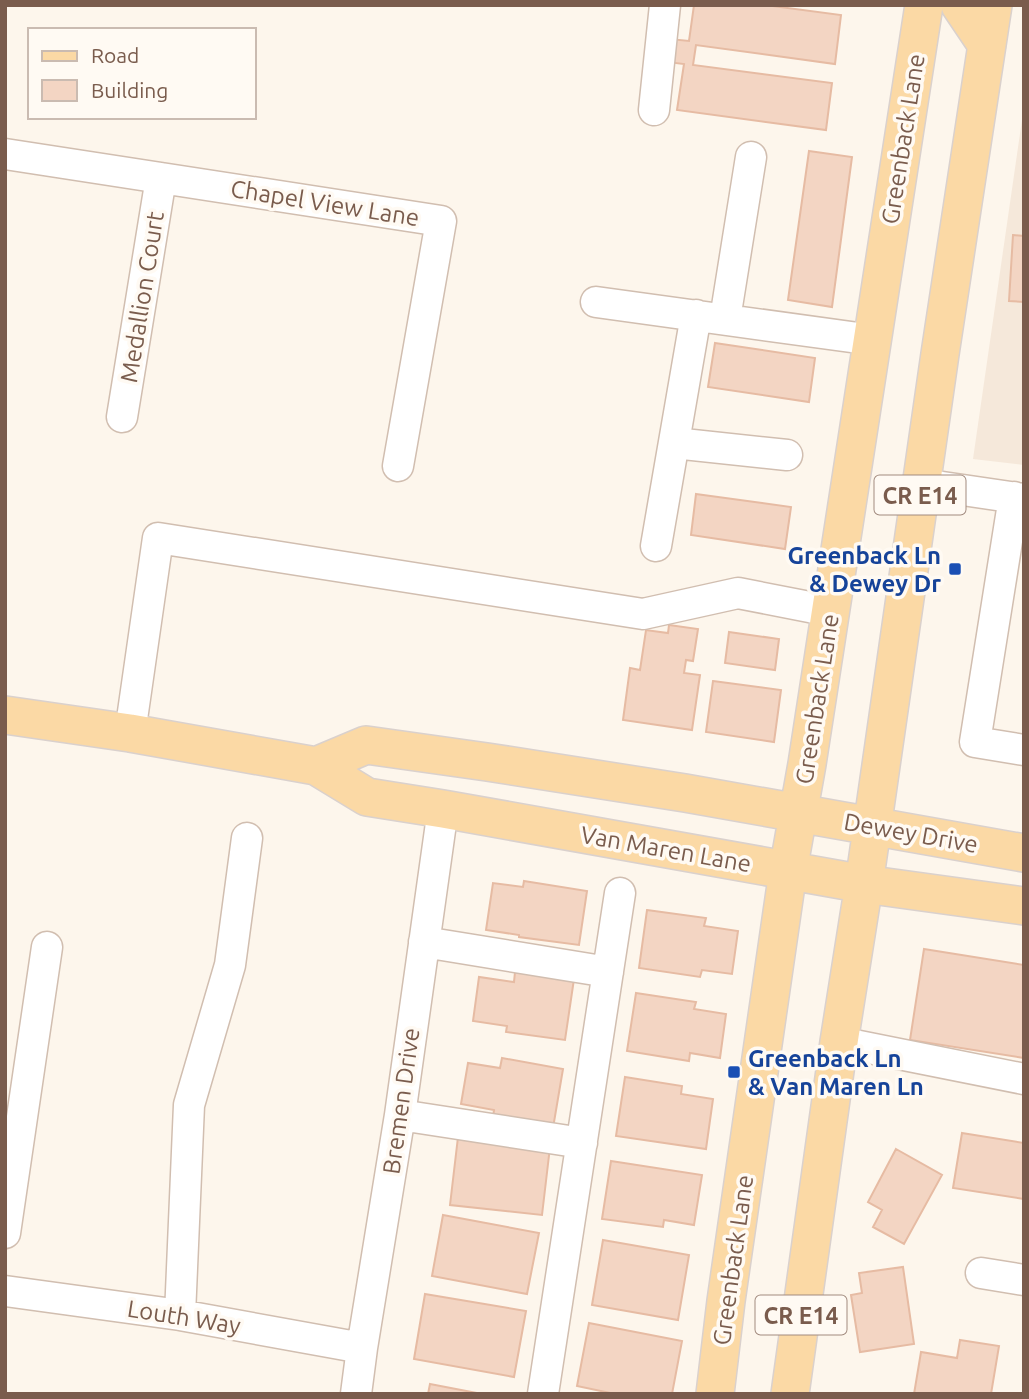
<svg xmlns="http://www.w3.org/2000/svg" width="1029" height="1399" font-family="Ubuntu,sans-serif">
	<rect width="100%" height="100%" fill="#fdf6ec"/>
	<path fill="#f5e8da" d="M 1024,106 L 1024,465 L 973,459 Z"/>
	<path fill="#f3d5c3" stroke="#e6bba3" stroke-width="2" d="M 694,5 L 765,5 L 841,15 L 835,64 L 696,45 L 693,65 L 832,83 L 826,130 L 677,110 L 684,64 L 667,62 L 670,39 L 689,41 Z
		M 809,151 L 852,157 L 832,307 L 788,300 Z
		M 1013,235 L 1024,236 L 1024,302 L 1009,301 Z
		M 715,343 L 815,358 L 809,402 L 708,387 Z
		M 696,494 L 791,507 L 785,549 L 691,535 Z
		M 669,625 L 698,629 L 693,661 L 686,660 L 684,673 L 700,675 L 692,730 L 623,720 L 630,668 L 640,670 L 646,630 L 668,633 Z
		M 729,632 L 779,639 L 775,670 L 725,663 Z
		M 713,681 L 781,690 L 774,742 L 706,732 Z
		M 524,881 L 587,891 L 579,945 L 519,937 L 519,935 L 486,930 L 493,883 L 523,887 Z
		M 647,910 L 706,918 L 704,926 L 738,931 L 732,974 L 702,970 L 700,977 L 639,968 Z
		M 924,949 L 1024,965 L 1024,1058 L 910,1040 Z
		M 515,972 L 574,979 L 565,1040 L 506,1032 L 507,1026 L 473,1021 L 479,977 L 514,982 Z
		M 636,993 L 696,1002 L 694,1009 L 726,1014 L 720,1058 L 690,1053 L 689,1061 L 627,1051 Z
		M 502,1058 L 563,1069 L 553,1128 L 493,1117 L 494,1110 L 461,1104 L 468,1063 L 500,1068 Z
		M 625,1077 L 682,1086 L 681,1094 L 713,1099 L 706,1149 L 616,1136 Z
		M 962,1133 L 1024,1143 L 1024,1199 L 953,1188 Z
		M 458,1137 L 550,1147 L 542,1215 L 450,1205 Z
		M 896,1149 L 942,1175 L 904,1244 L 873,1227 L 882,1210 L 868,1202 Z
		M 611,1161 L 702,1175 L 694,1225 L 664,1220 L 663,1227 L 602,1219 Z
		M 443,1215 L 539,1233 L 527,1294 L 432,1276 Z
		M 603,1240 L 689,1255 L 678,1320 L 592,1305 Z
		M 903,1267 L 914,1344 L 860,1352 L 851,1295 L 862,1293 L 859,1273 Z
		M 425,1294 L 526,1311 L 514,1377 L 414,1359 Z
		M 589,1323 L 682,1341 L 672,1394 L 615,1394 L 577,1386 Z
		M 960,1340 L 999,1346 L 991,1394 L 914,1394 L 921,1352 L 957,1358 Z
		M 430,1384 L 482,1394 L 428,1394 Z"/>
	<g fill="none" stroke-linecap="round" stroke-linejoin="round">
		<g stroke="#d1beb0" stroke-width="33">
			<path id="minor" d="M 654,110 L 665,5
				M 5,154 L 441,221 L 398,466
				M 596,302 L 873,340
				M 725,319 L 751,157
				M 122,417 L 161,178
				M 674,443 L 787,455
				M 922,484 L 1024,499
				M 1014,497 L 975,742 L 1024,750
				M 656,546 L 696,315
				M 130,733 L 158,538 L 643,614 L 738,593 L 830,611
				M 424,942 L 608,972
				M 839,1042 L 1024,1079
				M 400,1115 L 582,1143
				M 5,1233 L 47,947
				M 981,1273 L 1024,1280
				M 5,1291 L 180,1315 L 362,1348
				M 180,1315 L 189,1105 L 230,965 L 247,838
				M 356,1394 L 362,1348 L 400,1115 L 443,809
				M 543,1394 L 620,893"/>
		</g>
		<g stroke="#dad1cd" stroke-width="40">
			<path id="major" d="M 960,5 L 987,45
				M 5,715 L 130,733 L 316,766 L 367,797 L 443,809 L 864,884 L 1024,906
				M 316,766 L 366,745 L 487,762 L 685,793 L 1024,853
				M 715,1394 L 726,1301 L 788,871 L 807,764 L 924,5
				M 790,1394 L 839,1042 L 864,884 L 940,354 L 993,5"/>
		</g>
		<use href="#minor" stroke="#fff" stroke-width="30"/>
		<use href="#major" stroke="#fbd9a5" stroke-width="37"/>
	</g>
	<g fill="#1a4fb4" stroke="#fffaf3" stroke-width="2.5">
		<rect x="948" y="562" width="14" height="14" rx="3.5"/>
		<rect x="727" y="1065" width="14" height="14" rx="3.5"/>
	</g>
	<g text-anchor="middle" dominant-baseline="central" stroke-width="7" stroke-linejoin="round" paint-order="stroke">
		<g fill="#fffaf3" stroke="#a28b7f" stroke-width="2">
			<rect x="874.5" y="475.5" width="91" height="39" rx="5"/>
			<rect x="755.5" y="1295.5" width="91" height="39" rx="5"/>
		</g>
		<g font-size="23" font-weight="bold" fill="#7a5c4d">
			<text x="920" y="495">CR E14</text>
			<text x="801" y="1315">CR E14</text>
		</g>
		<g font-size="24" fill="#7a5c4d" stroke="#fffaf3">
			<text transform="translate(903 139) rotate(-81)">Greenback Lane</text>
			<text transform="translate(325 203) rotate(9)">Chapel View Lane</text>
			<text transform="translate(142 297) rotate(-81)">Medallion Court</text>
			<text transform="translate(817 699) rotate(-81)">Greenback Lane</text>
			<text transform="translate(911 833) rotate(10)">Dewey Drive</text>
			<text transform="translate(666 849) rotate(10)">Van Maren Lane</text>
			<text transform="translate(401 1101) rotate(-82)">Bremen Drive</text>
			<text transform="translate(733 1260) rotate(-82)">Greenback Lane</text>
			<text transform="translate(184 1317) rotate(9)">Louth Way</text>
		</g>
		<g font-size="24" font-weight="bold" fill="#164399" stroke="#fffaf3" text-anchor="end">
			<text x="941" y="555">Greenback Ln<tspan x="941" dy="28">&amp; Dewey Dr</tspan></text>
			<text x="748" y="1058" text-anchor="start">Greenback Ln<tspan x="748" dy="28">&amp; Van Maren Ln</tspan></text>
		</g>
	</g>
	<rect width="1029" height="1399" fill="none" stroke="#7a5c4d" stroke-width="14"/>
	<rect x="28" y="28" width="228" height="91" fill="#fffaf3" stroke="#cabbb1" stroke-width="2"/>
	<rect x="42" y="51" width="35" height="10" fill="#fbd9a5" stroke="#cabbb1" stroke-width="2"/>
	<text x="91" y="63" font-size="21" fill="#7a5c4d">Road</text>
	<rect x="42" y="80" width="35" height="21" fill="#f3d5c3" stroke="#cabbb1" stroke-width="2"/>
	<text x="91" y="98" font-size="21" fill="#7a5c4d">Building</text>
</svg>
